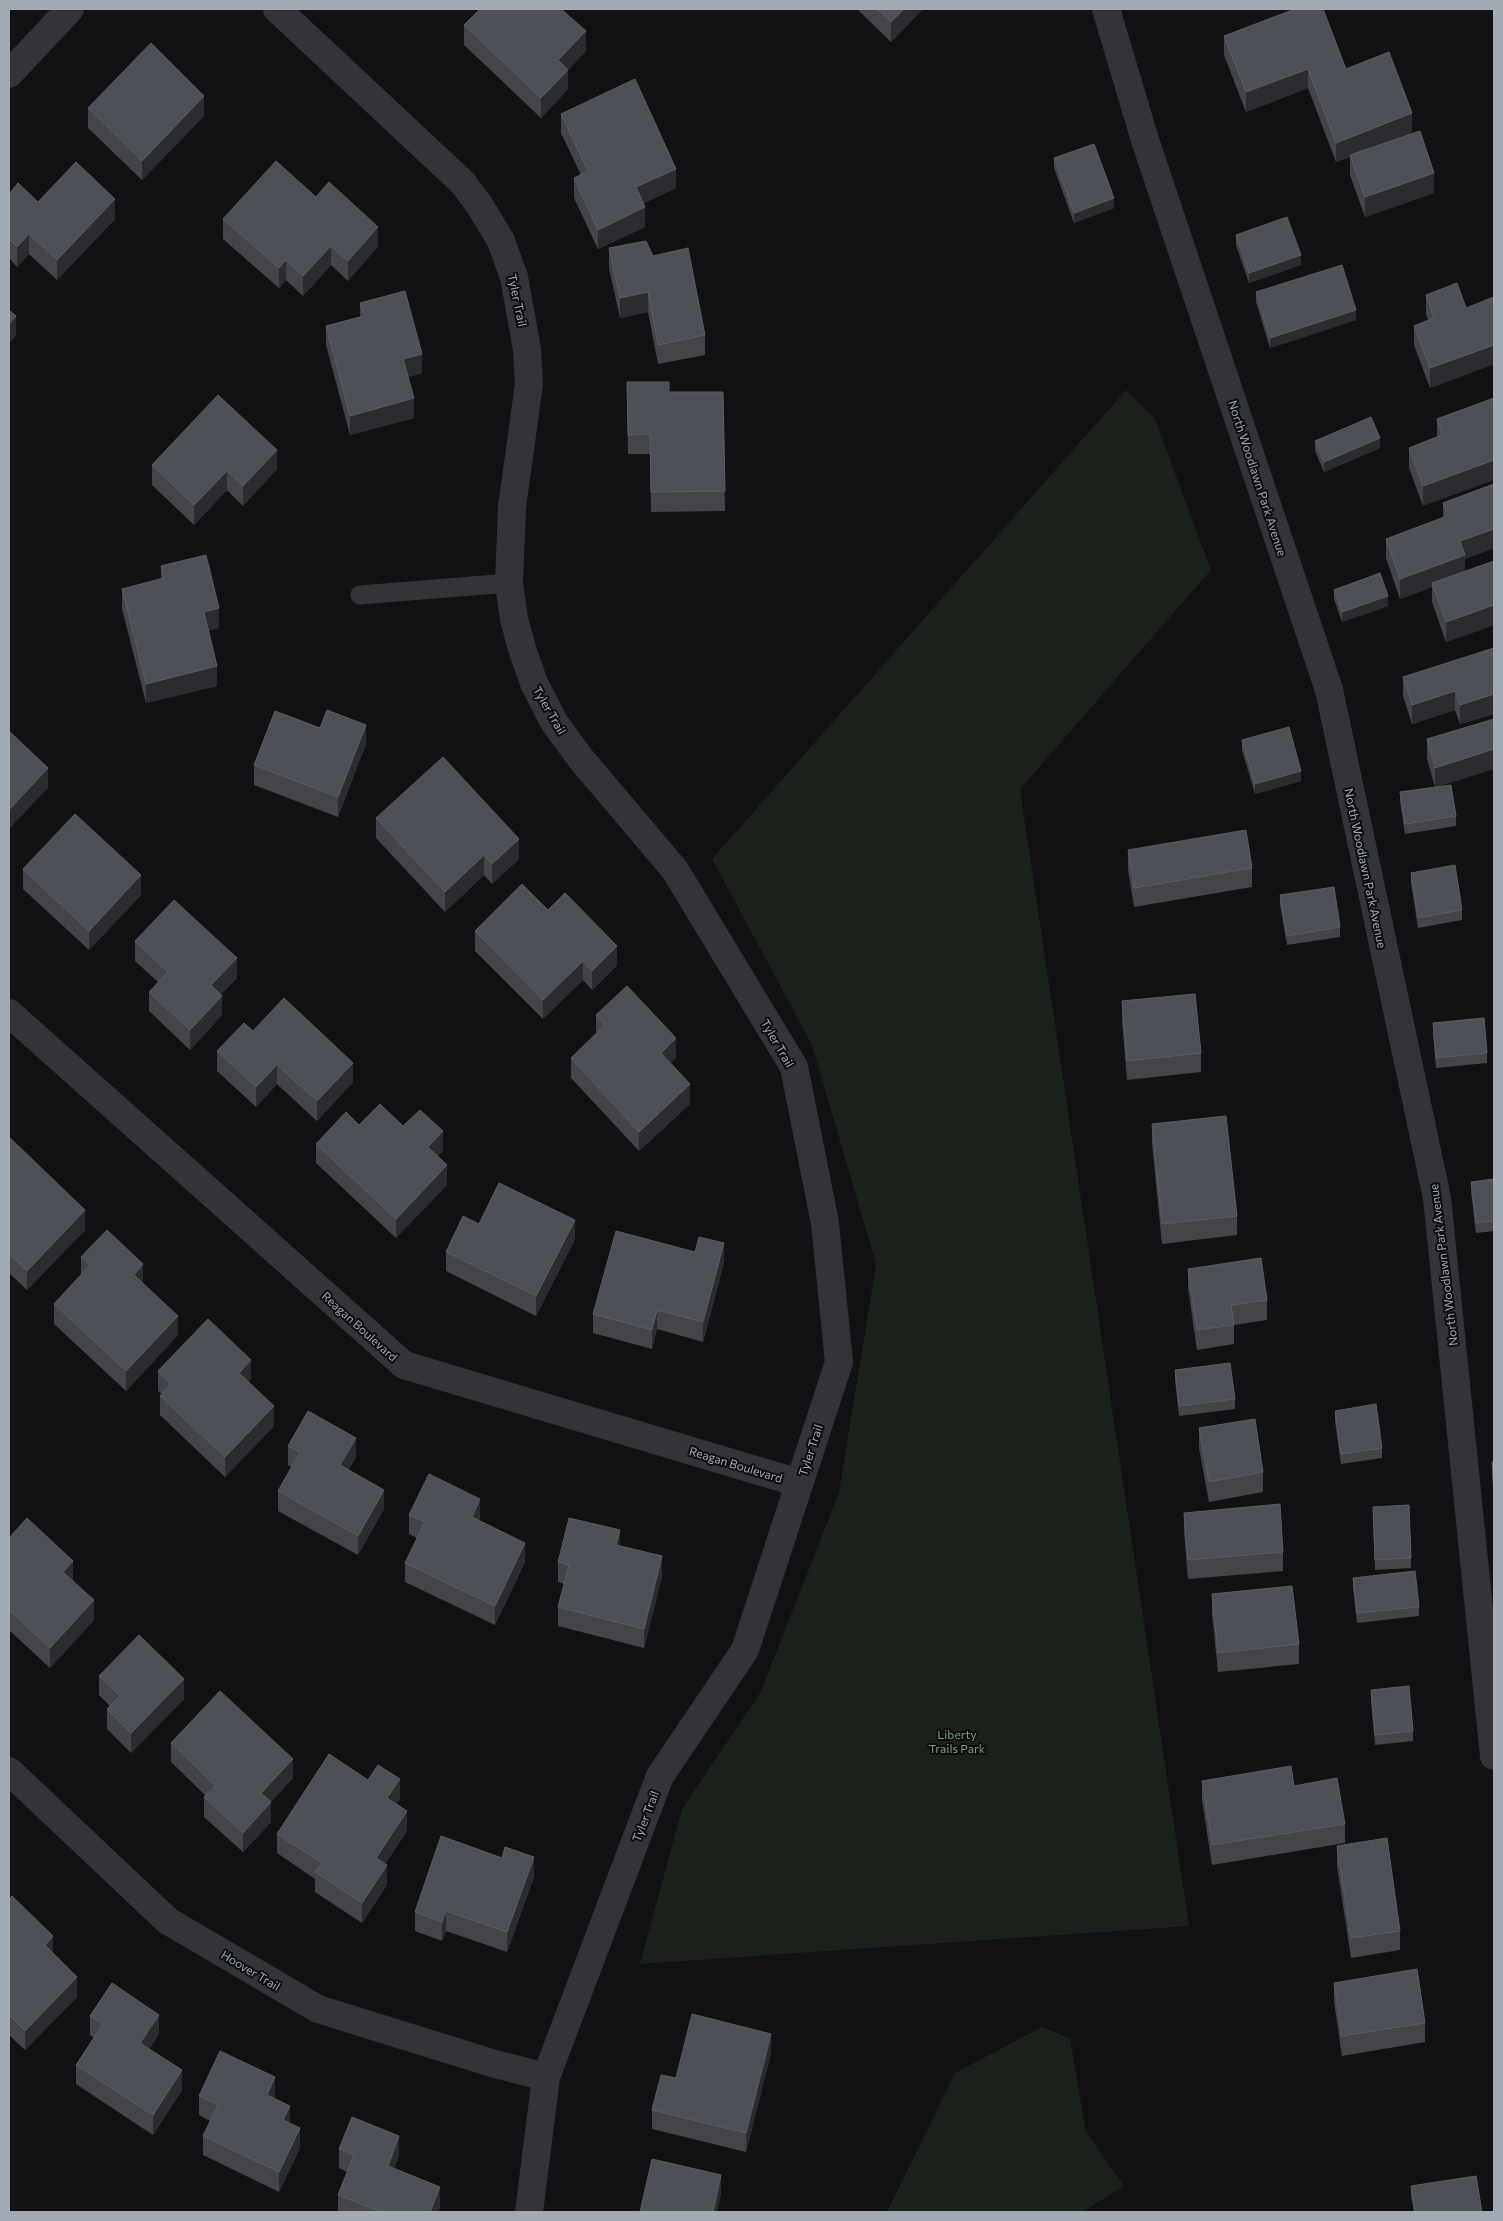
<svg xmlns="http://www.w3.org/2000/svg" width="1503" height="2221" font-family="Commissioner,sans-serif">
	<rect width="100%" height="100%" fill="#121214"/>
	<path fill="#1a221b" d="M 1126,390 L 1155,419 L 1211,570 L 1020,789 L 1189,1926 L 640,1964 L 682,1809 L 760,1693 L 839,1493 L 876,1264 L 812,1045 L 712,859 Z
		M 1042,2027 L 1070,2038 L 1086,2132 L 1124,2186 L 1082,2212 L 887,2212 L 955,2073 Z"/>
	<g fill="none" stroke-linecap="round" stroke-linejoin="round">
		<path stroke="#333439" stroke-width="19" d="M 360,595 L 509,583"/>
		<path stroke="#333439" stroke-width="28" d="M 277,9 L 463,183 L 480,206 L 501,241 L 514,277 L 527,349 L 529,384 L 512,507 L 509,583 L 514,619 L 523,652 L 534,683 L 554,722 L 581,759 L 675,870 L 794,1067 L 825,1223 L 839,1362 L 745,1650 L 660,1776 L 546,2077 L 529,2212
			M 1106,9 L 1145,140 L 1329,690 L 1437,1198 L 1494,1756
			M 9,74 L 70,9
			M 9,1013 L 404,1365 L 799,1483
			M 9,1771 L 168,1921 L 318,2009 L 495,2064 L 546,2077"/>
	</g>
	<path fill="#43454a" d="M 857,9 L 923,9 L 891,42 Z
		M 464,25 L 586,51 L 568,70 L 568,89 L 541,118 L 464,45 Z
		M 1224,36 L 1346,69 L 1412,133 L 1385,143 L 1434,193 L 1365,217 L 1350,175 L 1350,157 L 1336,162 L 1308,88 L 1246,112 L 1224,55 Z
		M 88,108 L 204,116 L 142,180 L 88,128 Z
		M 561,114 L 676,188 L 644,203 L 645,227 L 598,249 L 574,198 L 574,178 L 581,175 L 561,133 Z
		M 1054,158 L 1114,208 L 1074,223 L 1054,168 Z
		M 9,194 L 38,202 L 115,219 L 57,280 L 29,254 L 17,267 L 9,258 Z
		M 316,197 L 378,246 L 348,281 L 331,265 L 303,296 L 286,280 L 279,288 L 223,239 L 223,219 Z
		M 1236,235 L 1301,265 L 1249,283 L 1236,245 Z
		M 609,248 L 653,256 L 705,335 L 705,355 L 658,364 L 648,312 L 620,318 L 609,268 Z
		M 1256,292 L 1356,320 L 1270,348 L 1256,302 Z
		M 1426,295 L 1466,308 L 1494,297 L 1494,364 L 1430,388 L 1414,345 L 1414,326 L 1428,320 L 1426,314 Z
		M 360,303 L 422,373 L 408,377 L 414,418 L 350,435 L 326,345 L 326,326 L 360,317 Z
		M 627,382 L 669,392 L 723,392 L 725,511 L 651,512 L 650,454 L 628,454 Z
		M 1494,398 L 1423,506 L 1409,468 L 1409,448 L 1437,438 L 1437,419 Z
		M 1315,441 L 1380,448 L 1324,472 L 1315,451 Z
		M 152,465 L 277,469 L 243,506 L 227,490 L 194,525 L 152,485 Z
		M 1494,484 L 1494,548 L 1465,559 L 1465,571 L 1494,561 L 1494,625 L 1446,642 L 1432,602 L 1432,587 L 1400,599 L 1386,558 L 1386,539 L 1443,518 L 1443,503 Z
		M 161,566 L 219,628 L 208,630 L 217,686 L 146,703 L 122,609 L 122,589 L 161,579 Z
		M 1334,590 L 1388,606 L 1342,622 L 1334,599 Z
		M 1494,648 L 1494,714 L 1460,724 L 1455,710 L 1412,724 L 1403,696 L 1403,677 Z
		M 1494,719 L 1494,769 L 1436,787 L 1456,816 L 1456,826 L 1405,834 L 1400,802 L 1400,792 L 1435,787 L 1427,759 L 1427,739 Z
		M 1242,740 L 1301,781 L 1255,794 L 1242,750 Z
		M 366,744 L 338,817 L 254,785 L 254,765 Z
		M 376,818 L 519,859 L 492,884 L 484,875 L 445,912 L 376,838 Z
		M 1128,850 L 1252,868 L 1252,887 L 1134,907 L 1128,870 Z
		M 23,869 L 141,895 L 89,950 L 23,889 Z
		M 1411,873 L 1462,910 L 1462,920 L 1418,928 L 1411,883 Z
		M 1280,895 L 1340,927 L 1340,937 L 1287,945 L 1280,905 Z
		M 548,910 L 617,965 L 592,990 L 583,980 L 543,1019 L 475,951 L 475,931 Z
		M 135,941 L 237,978 L 221,994 L 222,1015 L 190,1050 L 149,1011 L 149,992 L 158,982 L 135,961 Z
		M 1122,1001 L 1201,1053 L 1201,1072 L 1127,1080 L 1122,1021 Z
		M 596,1015 L 676,1058 L 670,1063 L 690,1104 L 639,1151 L 571,1078 L 571,1058 L 596,1035 Z
		M 1433,1023 L 1487,1053 L 1487,1063 L 1436,1068 L 1433,1033 Z
		M 253,1031 L 353,1082 L 317,1121 L 277,1084 L 256,1107 L 217,1071 L 217,1051 Z
		M 1152,1124 L 1237,1216 L 1237,1235 L 1162,1244 L 1152,1144 Z
		M 359,1125 L 403,1126 L 443,1151 L 438,1156 L 447,1185 L 396,1238 L 316,1163 L 316,1144 Z
		M 9,1137 L 85,1230 L 27,1290 L 9,1273 Z
		M 1494,1179 L 1494,1231 L 1476,1233 L 1471,1192 L 1471,1182 Z
		M 479,1224 L 575,1239 L 536,1316 L 446,1271 L 446,1252 Z
		M 81,1257 L 143,1284 L 178,1335 L 126,1391 L 54,1324 L 54,1304 L 81,1275 Z
		M 724,1263 L 703,1342 L 657,1329 L 652,1349 L 593,1333 L 593,1314 Z
		M 1188,1269 L 1267,1300 L 1267,1320 L 1234,1325 L 1234,1344 L 1197,1350 L 1188,1288 Z
		M 1175,1370 L 1235,1399 L 1235,1409 L 1179,1416 L 1175,1380 Z
		M 158,1371 L 251,1379 L 248,1382 L 274,1426 L 225,1477 L 160,1415 L 160,1396 L 162,1394 L 158,1391 Z
		M 1335,1411 L 1382,1448 L 1382,1458 L 1341,1464 L 1335,1421 Z
		M 1199,1428 L 1263,1472 L 1263,1492 L 1209,1502 L 1199,1448 Z
		M 288,1446 L 356,1457 L 348,1470 L 384,1509 L 358,1555 L 278,1511 L 278,1491 L 292,1467 L 288,1465 Z
		M 1492,1462 L 1494,1462 L 1494,1502 L 1492,1472 Z
		M 1184,1513 L 1283,1552 L 1283,1571 L 1188,1579 L 1184,1533 Z
		M 409,1515 L 480,1518 L 479,1520 L 525,1562 L 495,1625 L 405,1582 L 405,1563 L 417,1538 L 409,1534 Z
		M 1373,1516 L 1411,1558 L 1411,1568 L 1375,1570 Z
		M 9,1538 L 73,1580 L 73,1581 L 94,1620 L 50,1668 L 9,1630 Z
		M 620,1545 L 662,1576 L 644,1648 L 558,1626 L 558,1607 L 564,1584 L 558,1582 L 558,1562 Z
		M 1353,1578 L 1419,1607 L 1419,1616 L 1357,1623 L 1353,1588 Z
		M 1212,1594 L 1299,1644 L 1299,1664 L 1218,1672 L 1212,1614 Z
		M 99,1676 L 184,1699 L 131,1753 L 107,1729 L 107,1709 L 110,1706 L 99,1695 Z
		M 1371,1690 L 1413,1731 L 1413,1741 L 1375,1745 L 1371,1700 Z
		M 171,1743 L 293,1778 L 271,1802 L 271,1822 L 243,1852 L 204,1817 L 204,1797 L 206,1796 L 171,1762 Z
		M 368,1780 L 400,1799 L 396,1804 L 407,1831 L 385,1864 L 387,1885 L 362,1923 L 315,1892 L 315,1879 L 277,1853 L 277,1834 Z
		M 1202,1781 L 1294,1786 L 1345,1824 L 1345,1843 L 1212,1865 L 1202,1800 Z
		M 1337,1846 L 1400,1931 L 1400,1950 L 1351,1958 L 1337,1866 Z
		M 534,1877 L 507,1952 L 446,1931 L 442,1941 L 415,1931 L 415,1912 Z
		M 9,1900 L 53,1953 L 77,1997 L 25,2050 L 9,2035 Z
		M 1334,1983 L 1425,2023 L 1425,2042 L 1342,2056 L 1334,2002 Z
		M 90,2016 L 159,2034 L 149,2049 L 182,2090 L 153,2135 L 76,2084 L 76,2065 L 94,2038 L 90,2035 Z
		M 771,2053 L 746,2152 L 652,2129 L 652,2110 L 676,2078 Z
		M 199,2096 L 275,2097 L 275,2099 L 290,2124 L 300,2148 L 279,2192 L 203,2155 L 203,2136 L 210,2121 L 199,2115 Z
		M 339,2149 L 399,2156 L 394,2168 L 440,2207 L 438,2212 L 338,2212 L 338,2195 L 347,2172 L 339,2168 Z
		M 1411,2186 L 1482,2212 L 1414,2212 L 1411,2196 Z"/>
	<path fill="#2b2c30" d="M 904,9 L 923,9 L 891,42 L 891,22 Z
		M 586,31 L 586,51 L 568,70 L 568,89 L 541,118 L 541,98 L 558,60 Z
		M 1308,69 L 1308,88 L 1246,112 L 1246,92 Z
		M 204,96 L 204,116 L 142,180 L 142,161 Z
		M 1412,113 L 1412,133 L 1336,162 L 1336,143 Z
		M 676,169 L 676,188 L 636,207 L 636,187 Z
		M 1434,173 L 1434,193 L 1365,217 L 1365,197 Z
		M 1114,198 L 1114,208 L 1074,223 L 1074,213 Z
		M 115,199 L 115,219 L 57,280 L 57,260 Z
		M 645,207 L 645,227 L 598,249 L 598,230 Z
		M 378,227 L 378,246 L 348,281 L 348,261 Z
		M 29,234 L 29,254 L 17,267 L 17,247 Z
		M 331,246 L 331,265 L 303,296 L 303,276 Z
		M 1301,255 L 1301,265 L 1249,283 L 1249,273 Z
		M 286,260 L 286,280 L 279,288 L 279,268 Z
		M 648,292 L 648,312 L 620,318 L 620,298 Z
		M 1356,310 L 1356,320 L 1270,348 L 1270,338 Z
		M 16,316 L 16,336 L 9,343 L 9,324 Z
		M 1494,345 L 1494,364 L 1430,388 L 1430,368 Z
		M 422,354 L 422,373 L 403,379 L 403,359 Z
		M 414,398 L 414,418 L 350,435 L 350,416 Z
		M 1380,438 L 1380,448 L 1324,472 L 1324,462 Z
		M 277,450 L 277,469 L 243,506 L 243,486 Z
		M 1494,460 L 1494,480 L 1423,506 L 1423,486 Z
		M 227,471 L 227,490 L 194,525 L 194,505 Z
		M 1494,529 L 1494,548 L 1465,559 L 1465,575 L 1432,583 L 1432,587 L 1400,599 L 1400,579 L 1460,541 Z
		M 1388,596 L 1388,606 L 1342,622 L 1342,612 Z
		M 1494,605 L 1494,625 L 1446,642 L 1446,622 Z
		M 219,608 L 219,628 L 204,632 L 204,612 Z
		M 217,666 L 217,686 L 146,703 L 146,684 Z
		M 1455,691 L 1455,710 L 1412,724 L 1412,705 Z
		M 1494,694 L 1494,714 L 1460,724 L 1460,705 Z
		M 366,725 L 366,744 L 338,817 L 338,797 Z
		M 1494,749 L 1494,769 L 1435,787 L 1435,768 Z
		M 48,768 L 48,788 L 9,829 L 9,810 Z
		M 1301,771 L 1301,781 L 1255,794 L 1255,784 Z
		M 519,839 L 519,859 L 492,884 L 492,864 Z
		M 484,855 L 484,875 L 445,912 L 445,892 Z
		M 141,875 L 141,895 L 89,950 L 89,931 Z
		M 617,946 L 617,965 L 592,990 L 592,971 Z
		M 237,958 L 237,978 L 211,1005 L 211,985 Z
		M 583,961 L 583,980 L 543,1019 L 543,1000 Z
		M 222,996 L 222,1015 L 190,1050 L 190,1030 Z
		M 676,1038 L 676,1058 L 661,1072 L 661,1053 Z
		M 353,1063 L 353,1082 L 317,1121 L 317,1101 Z
		M 277,1065 L 277,1084 L 256,1107 L 256,1087 Z
		M 690,1084 L 690,1104 L 639,1151 L 639,1132 Z
		M 443,1131 L 443,1151 L 428,1167 L 428,1147 Z
		M 447,1165 L 447,1185 L 396,1238 L 396,1219 Z
		M 85,1210 L 85,1230 L 27,1290 L 27,1271 Z
		M 575,1220 L 575,1239 L 536,1316 L 536,1296 Z
		M 724,1243 L 724,1263 L 703,1342 L 703,1322 Z
		M 143,1264 L 143,1284 L 134,1275 Z
		M 657,1310 L 657,1329 L 652,1349 L 652,1330 Z
		M 178,1316 L 178,1335 L 126,1391 L 126,1371 Z
		M 251,1360 L 251,1379 L 239,1393 L 239,1373 Z
		M 274,1406 L 274,1426 L 225,1477 L 225,1457 Z
		M 356,1438 L 356,1457 L 340,1485 L 340,1465 Z
		M 384,1490 L 384,1509 L 358,1555 L 358,1536 Z
		M 480,1499 L 480,1518 L 472,1536 L 472,1517 Z
		M 620,1530 L 620,1550 L 616,1545 Z
		M 525,1543 L 525,1562 L 495,1625 L 495,1606 Z
		M 662,1556 L 662,1576 L 644,1648 L 644,1629 Z
		M 73,1561 L 73,1580 L 63,1592 L 63,1572 Z
		M 94,1600 L 94,1620 L 50,1668 L 50,1648 Z
		M 184,1679 L 184,1699 L 131,1753 L 131,1733 Z
		M 293,1759 L 293,1778 L 271,1802 L 271,1822 L 243,1852 L 243,1833 L 261,1793 Z
		M 400,1779 L 400,1799 L 387,1817 L 387,1798 Z
		M 407,1811 L 407,1831 L 376,1878 L 376,1858 Z
		M 534,1857 L 534,1877 L 507,1952 L 507,1932 Z
		M 387,1865 L 387,1885 L 362,1923 L 362,1903 Z
		M 446,1911 L 446,1931 L 442,1941 L 442,1922 Z
		M 53,1936 L 53,1956 L 45,1945 Z
		M 77,1977 L 77,1997 L 25,2050 L 25,2031 Z
		M 159,2015 L 159,2034 L 140,2063 L 140,2043 Z
		M 771,2034 L 771,2053 L 746,2152 L 746,2133 Z
		M 182,2070 L 182,2090 L 153,2135 L 153,2115 Z
		M 275,2077 L 275,2097 L 267,2115 L 267,2095 Z
		M 290,2106 L 290,2125 L 283,2120 Z
		M 300,2128 L 300,2148 L 279,2192 L 279,2172 Z
		M 399,2136 L 399,2156 L 388,2185 L 388,2166 Z
		M 721,2175 L 721,2195 L 717,2212 L 713,2212 Z
		M 440,2187 L 440,2207 L 438,2212 L 430,2212 Z"/>
	<path fill="#4d5056" stroke="#5b5e65" d="M 480,9 L 561,9 L 586,31 L 558,60 L 568,70 L 541,98 L 464,25 Z
		M 877,9 L 904,9 L 891,22 Z
		M 1295,9 L 1323,9 L 1346,69 L 1389,52 L 1412,113 L 1336,143 L 1308,69 L 1246,92 L 1224,36 Z
		M 151,43 L 204,96 L 142,161 L 88,108 Z
		M 635,79 L 676,169 L 636,187 L 645,207 L 598,230 L 574,178 L 588,171 L 561,114 Z
		M 1420,131 L 1434,173 L 1365,197 L 1350,155 Z
		M 1094,144 L 1114,198 L 1074,213 L 1054,158 Z
		M 276,161 L 316,197 L 329,182 L 378,227 L 348,261 L 331,246 L 303,276 L 286,260 L 279,268 L 223,219 Z
		M 76,162 L 115,199 L 57,260 L 29,234 L 17,247 L 9,239 L 9,194 L 18,183 L 38,202 Z
		M 1287,217 L 1301,255 L 1249,273 L 1236,235 Z
		M 646,241 L 653,256 L 688,248 L 705,335 L 658,345 L 648,292 L 620,298 L 609,248 Z
		M 1342,265 L 1356,310 L 1270,338 L 1256,292 Z
		M 1457,283 L 1466,308 L 1494,297 L 1494,345 L 1430,368 L 1414,326 L 1434,318 L 1426,295 Z
		M 405,291 L 422,354 L 403,359 L 414,398 L 350,416 L 326,326 L 364,316 L 360,303 Z
		M 9,310 L 16,316 L 9,324 Z
		M 627,382 L 669,382 L 669,392 L 723,392 L 725,491 L 651,492 L 650,434 L 628,435 Z
		M 218,395 L 277,450 L 243,486 L 227,471 L 194,505 L 152,465 Z
		M 1494,398 L 1494,460 L 1423,486 L 1409,448 L 1442,435 L 1437,419 Z
		M 1371,417 L 1380,438 L 1324,462 L 1315,441 Z
		M 1494,484 L 1494,529 L 1460,541 L 1465,555 L 1400,579 L 1386,539 L 1447,516 L 1443,503 Z
		M 206,555 L 219,608 L 204,612 L 217,666 L 146,684 L 122,589 L 164,578 L 161,566 Z
		M 1494,561 L 1494,605 L 1446,622 L 1432,583 Z
		M 1380,573 L 1388,596 L 1342,612 L 1334,590 Z
		M 1494,648 L 1494,694 L 1460,705 L 1455,691 L 1412,705 L 1403,677 Z
		M 327,710 L 366,725 L 338,797 L 254,765 L 275,711 L 320,728 Z
		M 1494,719 L 1494,749 L 1435,768 L 1427,739 Z
		M 1289,727 L 1301,771 L 1255,784 L 1242,740 Z
		M 9,731 L 48,768 L 9,810 Z
		M 443,757 L 519,839 L 492,864 L 484,855 L 445,892 L 376,818 Z
		M 1451,785 L 1456,816 L 1405,824 L 1400,792 Z
		M 75,814 L 141,875 L 89,931 L 23,869 Z
		M 1246,830 L 1252,868 L 1134,888 L 1128,850 Z
		M 1455,865 L 1462,910 L 1418,918 L 1411,873 Z
		M 522,884 L 548,910 L 565,893 L 617,946 L 592,971 L 583,961 L 543,1000 L 475,931 Z
		M 1334,887 L 1340,927 L 1287,936 L 1280,895 Z
		M 174,900 L 237,958 L 211,985 L 222,996 L 190,1030 L 149,992 L 168,972 L 135,941 Z
		M 627,986 L 676,1038 L 661,1053 L 690,1084 L 639,1132 L 571,1058 L 605,1025 L 596,1015 Z
		M 1195,994 L 1201,1053 L 1127,1061 L 1122,1001 Z
		M 284,998 L 353,1063 L 317,1101 L 277,1065 L 256,1087 L 217,1051 L 244,1023 L 253,1031 Z
		M 1484,1018 L 1487,1053 L 1436,1058 L 1433,1023 Z
		M 380,1104 L 403,1126 L 420,1110 L 443,1131 L 428,1147 L 447,1165 L 396,1219 L 316,1144 L 346,1112 L 359,1125 Z
		M 1226,1116 L 1237,1216 L 1162,1224 L 1152,1124 Z
		M 9,1137 L 85,1210 L 27,1271 L 9,1253 Z
		M 1494,1179 L 1494,1221 L 1476,1223 L 1471,1182 Z
		M 499,1183 L 575,1220 L 536,1296 L 446,1252 L 463,1216 L 479,1224 Z
		M 107,1230 L 143,1264 L 134,1275 L 178,1316 L 126,1371 L 54,1304 L 90,1265 L 81,1257 Z
		M 616,1231 L 695,1252 L 699,1237 L 724,1243 L 703,1322 L 657,1310 L 652,1330 L 593,1314 Z
		M 1261,1258 L 1267,1300 L 1231,1305 L 1234,1325 L 1197,1330 L 1188,1269 Z
		M 208,1319 L 251,1360 L 239,1373 L 274,1406 L 225,1457 L 160,1396 L 171,1384 L 158,1371 Z
		M 1230,1363 L 1235,1399 L 1179,1406 L 1175,1370 Z
		M 1376,1404 L 1382,1448 L 1341,1454 L 1335,1411 Z
		M 308,1411 L 356,1438 L 340,1465 L 384,1490 L 358,1536 L 278,1491 L 300,1452 L 288,1446 Z
		M 1255,1419 L 1263,1472 L 1209,1482 L 1199,1428 Z
		M 1492,1462 L 1494,1462 L 1494,1492 Z
		M 429,1474 L 480,1499 L 472,1517 L 525,1543 L 495,1606 L 405,1563 L 425,1522 L 409,1515 Z
		M 1280,1504 L 1283,1552 L 1188,1560 L 1184,1513 Z
		M 1409,1505 L 1411,1558 L 1375,1560 L 1373,1507 Z
		M 27,1518 L 73,1561 L 63,1572 L 94,1600 L 50,1648 L 9,1610 L 9,1538 Z
		M 569,1518 L 620,1530 L 616,1545 L 662,1556 L 644,1629 L 558,1607 L 569,1565 L 558,1562 Z
		M 1415,1571 L 1419,1607 L 1357,1613 L 1353,1578 Z
		M 1292,1586 L 1299,1644 L 1218,1653 L 1212,1594 Z
		M 139,1635 L 184,1679 L 131,1733 L 107,1709 L 120,1696 L 99,1676 Z
		M 1409,1686 L 1413,1731 L 1375,1735 L 1371,1690 Z
		M 220,1691 L 293,1759 L 261,1793 L 271,1802 L 243,1833 L 204,1797 L 216,1786 L 171,1743 Z
		M 329,1754 L 368,1780 L 378,1765 L 400,1779 L 387,1798 L 407,1811 L 376,1858 L 387,1865 L 362,1903 L 315,1872 L 322,1863 L 277,1834 Z
		M 1291,1766 L 1294,1786 L 1337,1778 L 1345,1824 L 1212,1845 L 1202,1781 Z
		M 441,1836 L 502,1858 L 505,1847 L 534,1857 L 507,1932 L 446,1911 L 442,1922 L 415,1912 Z
		M 1387,1838 L 1400,1931 L 1351,1938 L 1337,1846 Z
		M 12,1896 L 53,1936 L 45,1945 L 77,1977 L 25,2031 L 9,2015 L 9,1900 Z
		M 1417,1969 L 1425,2023 L 1342,2036 L 1334,1983 Z
		M 112,1983 L 159,2015 L 140,2043 L 182,2070 L 153,2115 L 76,2065 L 103,2024 L 90,2016 Z
		M 692,2014 L 771,2034 L 746,2133 L 652,2110 L 661,2075 L 676,2078 Z
		M 220,2051 L 275,2077 L 267,2095 L 290,2106 L 283,2120 L 300,2128 L 279,2172 L 203,2136 L 218,2105 L 199,2096 Z
		M 352,2117 L 399,2136 L 388,2166 L 440,2187 L 430,2212 L 381,2212 L 338,2195 L 354,2155 L 339,2149 Z
		M 652,2159 L 721,2175 L 713,2212 L 640,2212 Z
		M 1476,2176 L 1482,2212 L 1415,2212 L 1411,2186 Z"/>
	<g text-anchor="middle" dominant-baseline="central" stroke-width="4" stroke-linejoin="round" paint-order="stroke">
		<g font-size="12" fill="#a2aab6" stroke="#0d0d0f">
			<text transform="translate(518 300) rotate(78)">Tyler Trail</text>
			<text transform="translate(1258 478) rotate(72)">North Woodlawn Park Avenue</text>
			<text transform="translate(550 710) rotate(60)">Tyler Trail</text>
			<text transform="translate(1366 868) rotate(78)">North Woodlawn Park Avenue</text>
			<text transform="translate(778 1043) rotate(60)">Tyler Trail</text>
			<text transform="translate(1443 1265) rotate(-97)">North Woodlawn Park Avenue</text>
			<text transform="translate(360 1326) rotate(42)">Reagan Boulevard</text>
			<text transform="translate(810 1450) rotate(-72)">Tyler Trail</text>
			<text transform="translate(736 1464) rotate(17)">Reagan Boulevard</text>
			<text transform="translate(645 1816) rotate(-69)">Tyler Trail</text>
			<text transform="translate(251 1970) rotate(31)">Hoover Trail</text>
		</g>
		<g font-size="12" fill="#78a377" stroke="#0d0d0f">
			<text x="957" y="1734">Liberty<tspan x="957" dy="14">Trails Park</tspan></text>
		</g>
	</g>
	<rect width="1503" height="2221" fill="none" stroke="#a2aab6" stroke-width="20"/>
</svg>
